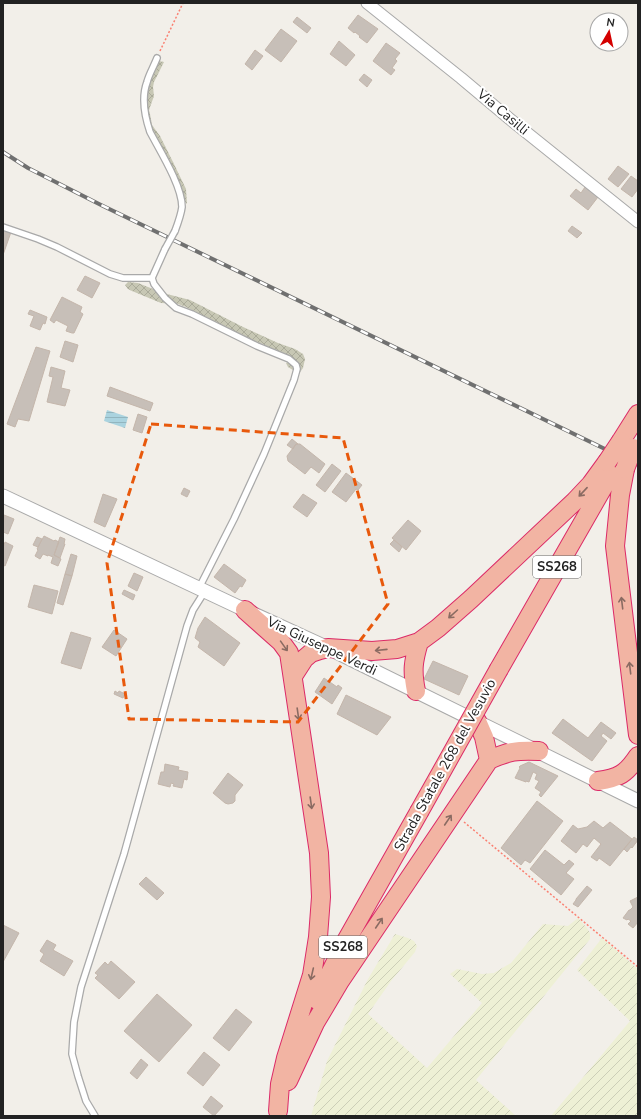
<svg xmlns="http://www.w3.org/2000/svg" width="641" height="1119" font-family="'Nunito Sans',sans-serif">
	<defs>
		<pattern id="construction-cross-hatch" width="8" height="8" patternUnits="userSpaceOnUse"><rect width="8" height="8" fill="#c7c7b4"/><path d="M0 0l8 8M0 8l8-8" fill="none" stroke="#abab9a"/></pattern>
		<pattern id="farmland-furrows" width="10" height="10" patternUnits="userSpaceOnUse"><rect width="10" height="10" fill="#eef0d5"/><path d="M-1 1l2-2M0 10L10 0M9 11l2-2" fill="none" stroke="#ccceb7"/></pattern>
		<pattern id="water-rules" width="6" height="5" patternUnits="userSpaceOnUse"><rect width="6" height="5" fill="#aad3df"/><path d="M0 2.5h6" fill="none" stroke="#92b5bf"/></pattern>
	</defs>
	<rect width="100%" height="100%" fill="#f2efe9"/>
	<path fill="url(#construction-cross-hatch)" d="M 159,61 L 164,62 L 154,82 L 153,87 L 154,96 L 149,110 L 150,114 L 152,125 L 160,136 L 173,162 L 186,189 L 187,204 L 184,201 L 152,130 L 147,114 L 146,102 L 149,84 Z
		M 128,282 L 138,283 L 163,293 L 190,300 L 241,326 L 278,343 L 295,349 L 303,354 L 305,359 L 303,368 L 300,372 L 296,372 L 288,367 L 286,363 L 294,360 L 283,353 L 270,349 L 263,344 L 254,342 L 186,307 L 178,304 L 161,303 L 132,291 L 128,289 L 125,285 Z"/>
	<path fill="url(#farmland-furrows)" d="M 578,918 L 587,928 L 590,933 L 590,939 L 476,1080 L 516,1116 L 311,1116 L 327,1061 L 368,979 L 395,934 L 408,938 L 414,941 L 417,946 L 415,952 L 391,981 L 368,1014 L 427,1068 L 482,1003 L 450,974 L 457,969 L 482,974 L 494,973 L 511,963 L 543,924 L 568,926 Z
		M 602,938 L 638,969 L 638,1116 L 551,1116 L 630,1021 L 577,970 Z"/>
	<path fill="url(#water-rules)" d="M 107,410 L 128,417 L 125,428 L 104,421 Z"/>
	<path fill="#c7bfb8" stroke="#c4b6ab" d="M 358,15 L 378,29 L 367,43 L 359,37 L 360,36 L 355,32 L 354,33 L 348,28 Z
		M 297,17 L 311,28 L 307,33 L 293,22 Z
		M 281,29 L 297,41 L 281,62 L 265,50 Z
		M 339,41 L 355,55 L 346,66 L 330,54 Z
		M 386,43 L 400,53 L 395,59 L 397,61 L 392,68 L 395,70 L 391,75 L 373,61 Z
		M 255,50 L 263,56 L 252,70 L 245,64 Z
		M 364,74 L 372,80 L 367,87 L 359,80 Z
		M 618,166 L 629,174 L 618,187 L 608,179 Z
		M 631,176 L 638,181 L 638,189 L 632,197 L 621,189 Z
		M 585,187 L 598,197 L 588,210 L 570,196 L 576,189 L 581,193 Z
		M 572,226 L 582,233 L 577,238 L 568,231 Z
		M 3,230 L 11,232 L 3,255 Z
		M 85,276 L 100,283 L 92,298 L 77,290 Z
		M 62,297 L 82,307 L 80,312 L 83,314 L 74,333 L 72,333 L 66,331 L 68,326 L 56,320 L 54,323 L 50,320 Z
		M 30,310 L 47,317 L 45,324 L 43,323 L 40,330 L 30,326 L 34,316 L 28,314 Z
		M 65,341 L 78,345 L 73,362 L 60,357 Z
		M 36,347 L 50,351 L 29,421 L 18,419 L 15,427 L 7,424 Z
		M 51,367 L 65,371 L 61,388 L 70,390 L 65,406 L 47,402 L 53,377 L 49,376 Z
		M 110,387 L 153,403 L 150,411 L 107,396 Z
		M 138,414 L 147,417 L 142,433 L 133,430 Z
		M 292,439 L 298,444 L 296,444 L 293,449 L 287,445 Z
		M 296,444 L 300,444 L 325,464 L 319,473 L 311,467 L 305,474 L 288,461 L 287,456 Z
		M 332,464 L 341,471 L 325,492 L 316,485 Z
		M 346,473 L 362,485 L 358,490 L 356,489 L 346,502 L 332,492 Z
		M 184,488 L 190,491 L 187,497 L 181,494 Z
		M 103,494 L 117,499 L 105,527 L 94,522 Z
		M 303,494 L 317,503 L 307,517 L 293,507 Z
		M 4,515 L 14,519 L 8,534 L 3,532 Z
		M 408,520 L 421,531 L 406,550 L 392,538 Z
		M 44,536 L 54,541 L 55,540 L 59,542 L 54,555 L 61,559 L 58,566 L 51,563 L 53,557 L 48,555 L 48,556 L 43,554 L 40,559 L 35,556 L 38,550 L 37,549 Z
		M 37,537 L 42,539 L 38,547 L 33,545 Z
		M 60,537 L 65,539 L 64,544 L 65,544 L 60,558 L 54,555 Z
		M 394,540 L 402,547 L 399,552 L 390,544 Z
		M 5,542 L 13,546 L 5,566 L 3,565 L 3,548 Z
		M 71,554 L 77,556 L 72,576 L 65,574 Z
		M 224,564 L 246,580 L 242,587 L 240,586 L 235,593 L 214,577 Z
		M 134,573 L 143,577 L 137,591 L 128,586 Z
		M 65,574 L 72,576 L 63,605 L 57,603 Z
		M 34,585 L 58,591 L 52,614 L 28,607 Z
		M 124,590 L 135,595 L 133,600 L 122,594 Z
		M 205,617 L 240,643 L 224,666 L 198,647 L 200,642 L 195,638 L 198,628 Z
		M 114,630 L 127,639 L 116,656 L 102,647 Z
		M 71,632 L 91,638 L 81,669 L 61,663 Z
		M 433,661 L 468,676 L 459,695 L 424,679 Z
		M 324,678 L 337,687 L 338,685 L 342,688 L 332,704 L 315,692 Z
		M 115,691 L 118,693 L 119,691 L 125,694 L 123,698 L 114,694 Z
		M 346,695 L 391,717 L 377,735 L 337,714 Z
		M 563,719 L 588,738 L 601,722 L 616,733 L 611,739 L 603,733 L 601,736 L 607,741 L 592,761 L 552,733 Z
		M 529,762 L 558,776 L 541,797 L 539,795 L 541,792 L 535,788 L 539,781 L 535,779 L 537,774 L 533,772 L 529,782 L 526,781 L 526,782 L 515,778 L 520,768 L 519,767 L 520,766 Z
		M 165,764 L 179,767 L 178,770 L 188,772 L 187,780 L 184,779 L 182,788 L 173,786 L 174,784 L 171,783 L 170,787 L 158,784 L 161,772 L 164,772 Z
		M 228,773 L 243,785 L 235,795 L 235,801 L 233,803 L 228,804 L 225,803 L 213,793 Z
		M 537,801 L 563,821 L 530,863 L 525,860 L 521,865 L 501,848 Z
		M 594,821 L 603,828 L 610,822 L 632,839 L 610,866 L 599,858 L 597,861 L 591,857 L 601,844 L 594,838 L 587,847 L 583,844 L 576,853 L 561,841 L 573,825 L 578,829 L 587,827 Z
		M 634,837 L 638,840 L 632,848 L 631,847 L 627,852 L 624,849 Z
		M 545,850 L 564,865 L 569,860 L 574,864 L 566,873 L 574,879 L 561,895 L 530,869 Z
		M 146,877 L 164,893 L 157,900 L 139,884 Z
		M 587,886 L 592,890 L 578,907 L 573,904 L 576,900 L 576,899 Z
		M 638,897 L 638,922 L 633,928 L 628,924 L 631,921 L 628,919 L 627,920 L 623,918 L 629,910 L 630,910 L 633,907 L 630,901 Z
		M 3,925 L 19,933 L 3,962 Z
		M 47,940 L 56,945 L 53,950 L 73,961 L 64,976 L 40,961 L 44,954 L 40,951 Z
		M 111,961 L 135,982 L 119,999 L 95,978 L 98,975 L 95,973 L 105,962 L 108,965 Z
		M 157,994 L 192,1025 L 159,1062 L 124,1031 Z
		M 236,1009 L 252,1022 L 229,1051 L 213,1038 Z
		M 204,1052 L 220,1065 L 203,1086 L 187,1073 Z
		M 141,1059 L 148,1065 L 137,1079 L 130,1073 Z
		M 211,1096 L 223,1106 L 214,1116 L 203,1107 Z"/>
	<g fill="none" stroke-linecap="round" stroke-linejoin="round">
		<g stroke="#a9a9a9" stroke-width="8">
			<path id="service" d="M 157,58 C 154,66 149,74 147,82 C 141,98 145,117 150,132 C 160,151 182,186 182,207 C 181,215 178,223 175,231
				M 3,227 L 38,239 L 57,247 L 110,274 L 123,278 L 152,278
				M 165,249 L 152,278 L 154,284 L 165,298 L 176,308 L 192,314 L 257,346 L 289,359 L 296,365 L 297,369 L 294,380 L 264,454 L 234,519 L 199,588
				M 95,1116 L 86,1101 L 78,1076 L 72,1054 L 74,1022 L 81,987 L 124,854 L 187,626 L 193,610 L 205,591"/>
		</g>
		<g stroke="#a9a9a9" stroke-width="13">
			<path id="minor" d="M 367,3 L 461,78 L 511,120 L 638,222"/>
		</g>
		<g stroke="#a9a9a9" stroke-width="15">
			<path id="tertiary" d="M 3,496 L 245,610 L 328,648 L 638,801"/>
		</g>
		<g stroke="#dc2a67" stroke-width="20">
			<path id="trunk" d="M 621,441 L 638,414
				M 625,469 L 620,495 L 615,546 L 638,735
				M 245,610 L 281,642 L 289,653 L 319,853 L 321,897 L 318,937 L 312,975 L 286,1058 L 280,1084 L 278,1111
				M 499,669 L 613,470
				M 293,676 L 304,659 L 311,653 L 320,650 L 328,648 L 372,651 L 397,649 L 419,642 L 438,628 L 471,599 L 575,501 L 591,484 L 607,462
				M 416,691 C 412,671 413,662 419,642
				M 477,721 L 484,737 L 489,760
				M 598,781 C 619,778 626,774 638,756
				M 317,1000 L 345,943 L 419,812
				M 288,1081 L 315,1023 L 340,981 L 489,760 C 509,751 517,750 539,751"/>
		</g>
		<path stroke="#fa8072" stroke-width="1.5" stroke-dasharray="2 2" stroke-linecap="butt" d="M 160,51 L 183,3
			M 464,822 L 638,967"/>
		<use href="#service" stroke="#fff" stroke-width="5.5"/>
		<use href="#minor" stroke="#fff" stroke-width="11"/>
		<use href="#tertiary" stroke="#fff" stroke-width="13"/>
		<use href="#trunk" stroke="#f2b4a3" stroke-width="18"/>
		<g stroke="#707070" stroke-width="4">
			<path id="rail" d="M 3,152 L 28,168 L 101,205 L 638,465"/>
		</g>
		<use href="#rail" stroke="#fff" stroke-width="2.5" stroke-dasharray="8" stroke-linecap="butt"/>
		<g stroke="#a9a9a9" stroke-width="8" stroke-linecap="butt">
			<path id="service-bridge" d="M 165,249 L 175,231"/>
		</g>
		<g stroke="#dc2a67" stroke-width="20" stroke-linecap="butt">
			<path id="trunk-bridge" d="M 607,462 L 621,441
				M 625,469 L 633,448
				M 419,812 L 499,669"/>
		</g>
		<use href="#service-bridge" stroke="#fff" stroke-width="5.5"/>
		<use href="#trunk-bridge" stroke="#f2b4a3" stroke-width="18"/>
	</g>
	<defs><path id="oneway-shaft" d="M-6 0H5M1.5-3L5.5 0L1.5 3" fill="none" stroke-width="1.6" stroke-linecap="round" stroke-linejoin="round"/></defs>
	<g stroke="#8a6b62">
		<use href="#oneway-shaft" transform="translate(583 492) rotate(133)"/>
		<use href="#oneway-shaft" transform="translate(622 603) rotate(-97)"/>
		<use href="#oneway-shaft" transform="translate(453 614) rotate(138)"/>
		<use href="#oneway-shaft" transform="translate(284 646) rotate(55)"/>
		<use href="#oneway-shaft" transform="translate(381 650) rotate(174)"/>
		<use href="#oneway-shaft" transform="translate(630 668) rotate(-97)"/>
		<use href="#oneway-shaft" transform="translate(298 714) rotate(82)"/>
		<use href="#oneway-shaft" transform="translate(311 803) rotate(82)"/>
		<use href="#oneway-shaft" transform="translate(448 820) rotate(-56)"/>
		<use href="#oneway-shaft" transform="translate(379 923) rotate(-56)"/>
		<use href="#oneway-shaft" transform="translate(312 974) rotate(103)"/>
	</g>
	<path fill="none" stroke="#e8590c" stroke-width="3" stroke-dasharray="8 5" stroke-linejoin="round" d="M 151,424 L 343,438 L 388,604 L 298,722 L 129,719 L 107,563 Z"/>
	<g text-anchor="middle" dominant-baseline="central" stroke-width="4" stroke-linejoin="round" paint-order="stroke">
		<g fill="#fff" stroke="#646464" stroke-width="1">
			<rect x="533" y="556" width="48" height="22" rx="3"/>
			<rect x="319" y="936" width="48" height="22" rx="3"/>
		</g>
		<g font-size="13" font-weight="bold" fill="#222">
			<text x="557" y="567">SS268</text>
			<text x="343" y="947">SS268</text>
		</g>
		<g font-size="14" fill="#222" stroke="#fff">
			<text transform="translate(503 112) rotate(40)">Via Casilli</text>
			<text transform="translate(322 646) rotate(25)">Via Giuseppe Verdi</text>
			<text transform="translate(445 765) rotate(-61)">Strada Statale 268 del Vesuvio</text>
		</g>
	</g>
	<rect width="641" height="1119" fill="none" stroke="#222222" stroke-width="8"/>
	<g transform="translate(609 32) rotate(9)"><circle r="19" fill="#ffffff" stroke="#a7a7a7"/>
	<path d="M0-3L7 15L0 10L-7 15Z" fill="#d40000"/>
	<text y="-6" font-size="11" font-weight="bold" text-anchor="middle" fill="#222222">N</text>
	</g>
</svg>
